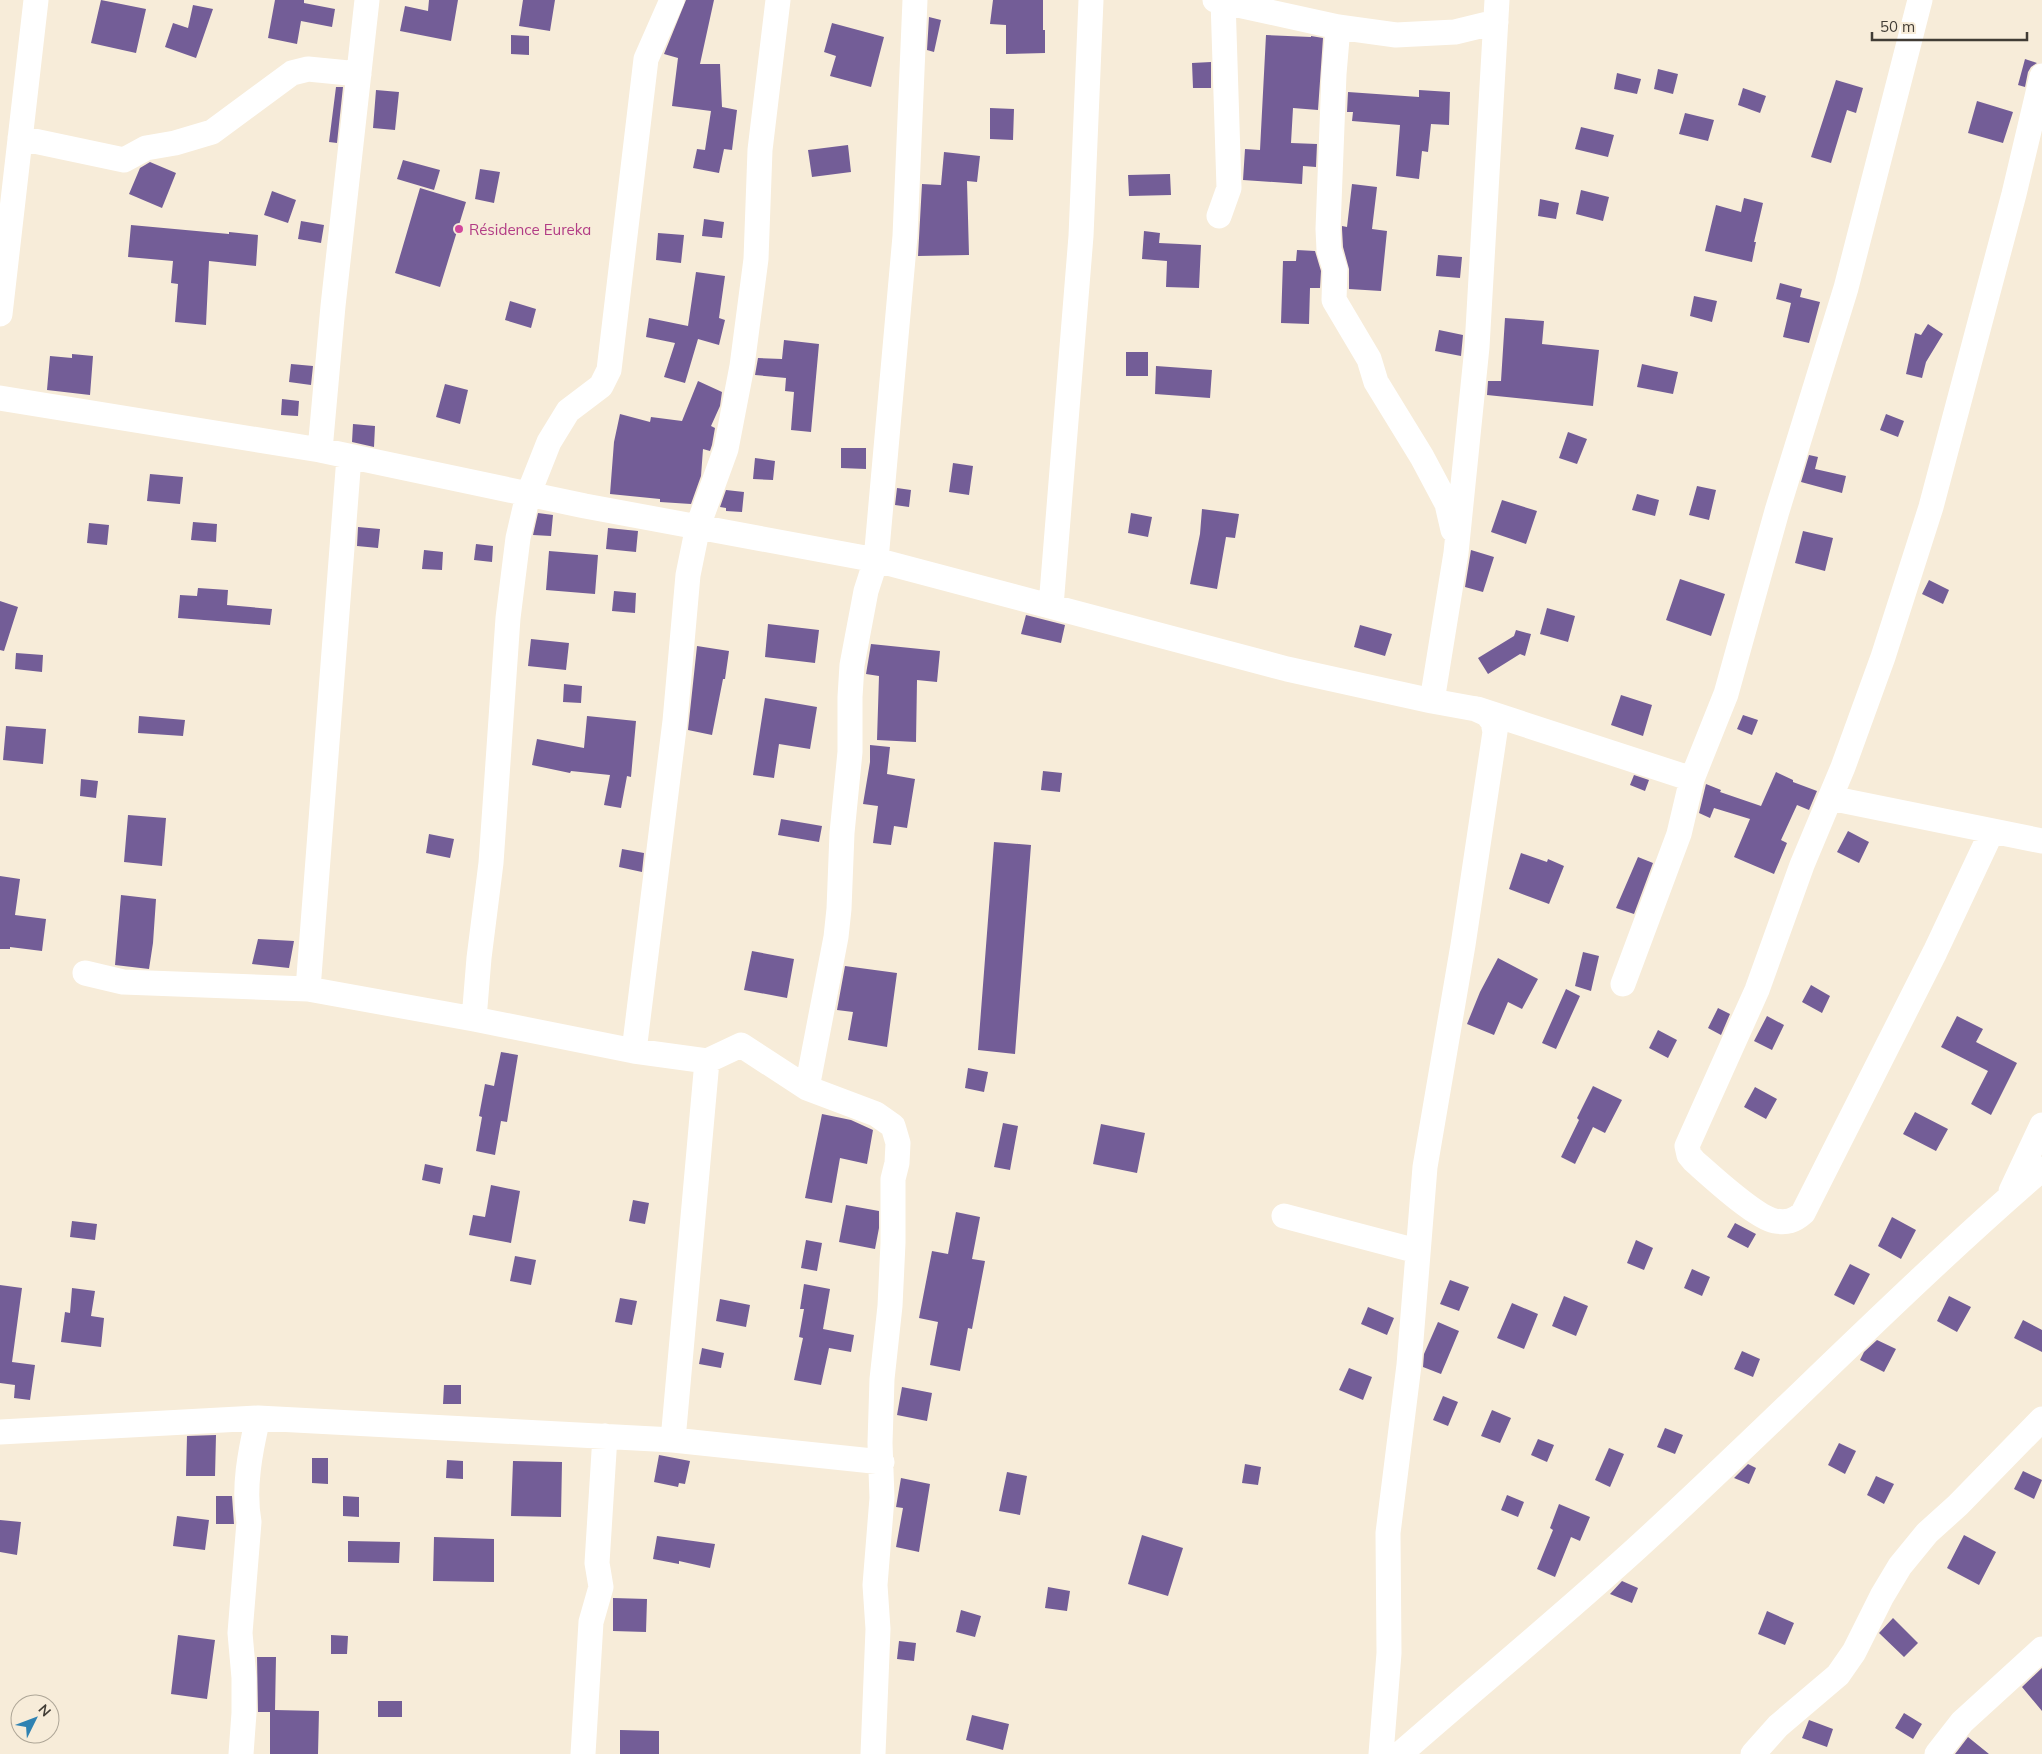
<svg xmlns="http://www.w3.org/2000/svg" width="2042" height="1754" font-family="Mulish,sans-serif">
	<rect width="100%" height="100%" fill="#f7ecd9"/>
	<path fill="#735d97" d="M 101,0 L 146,9 L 136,53 L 91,43 Z
		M 275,0 L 304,0 L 304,3 L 335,9 L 332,27 L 301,21 L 297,44 L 268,38 Z
		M 429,0 L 458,0 L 451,41 L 400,31 L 405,6 L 428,11 Z
		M 523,0 L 555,0 L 550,31 L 519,26 Z
		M 686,0 L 714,0 L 700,64 L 720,64 L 722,107 L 737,110 L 732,150 L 724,149 L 719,173 L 693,168 L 697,149 L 705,150 L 711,111 L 672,106 L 678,58 L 664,54 Z
		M 993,0 L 1043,0 L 1043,30 L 1045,30 L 1045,53 L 1006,54 L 1006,25 L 990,24 Z
		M 193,5 L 213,9 L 196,58 L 165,47 L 173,23 L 188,28 Z
		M 929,17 L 941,20 L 934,52 L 927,50 Z
		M 832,23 L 884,37 L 871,87 L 830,76 L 836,56 L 824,52 Z
		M 511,35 L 529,36 L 529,55 L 511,54 Z
		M 1266,35 L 1311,37 L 1311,36 L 1323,38 L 1318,110 L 1293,108 L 1291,143 L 1317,144 L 1316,167 L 1303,166 L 1302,184 L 1243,180 L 1245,149 L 1260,150 Z
		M 2025,59 L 2037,63 L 2031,67 L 2028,72 L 2025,87 L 2018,85 Z
		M 1211,62 L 1211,88 L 1193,88 L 1192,63 Z
		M 1658,69 L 1678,74 L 1673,94 L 1654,89 Z
		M 1617,73 L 1641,79 L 1637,94 L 1614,89 Z
		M 1836,80 L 1863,88 L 1856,113 L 1847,110 L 1831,163 L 1811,157 Z
		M 336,87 L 343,87 L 337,143 L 329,142 Z
		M 1743,88 L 1766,96 L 1760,113 L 1738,105 Z
		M 376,90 L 399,92 L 395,130 L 373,128 Z
		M 1419,90 L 1450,92 L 1449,125 L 1431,124 L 1428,152 L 1422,151 L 1419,179 L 1396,176 L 1400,125 L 1352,121 L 1353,112 L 1347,112 L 1348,92 L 1419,97 Z
		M 1977,101 L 2013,112 L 2003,143 L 1968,133 Z
		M 990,108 L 1014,109 L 1013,140 L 990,139 Z
		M 1685,113 L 1714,120 L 1708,141 L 1679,134 Z
		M 1581,127 L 1614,135 L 1608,157 L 1575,149 Z
		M 848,145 L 851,172 L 812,177 L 808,150 Z
		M 944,152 L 980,156 L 977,182 L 967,181 L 969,255 L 918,256 L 922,184 L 941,185 Z
		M 403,160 L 440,170 L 434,190 L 397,179 Z
		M 150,162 L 176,173 L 162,208 L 129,194 L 140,168 Z
		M 480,169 L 500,172 L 494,203 L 475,199 Z
		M 1170,174 L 1171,195 L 1129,196 L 1128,175 Z
		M 1352,184 L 1377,187 L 1372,229 L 1387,231 L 1381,291 L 1349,289 L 1349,269 L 1343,247 L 1342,229 L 1342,226 L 1347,227 Z
		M 420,188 L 466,202 L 440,287 L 395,273 Z
		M 1581,190 L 1609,197 L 1603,221 L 1576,214 Z
		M 272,191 L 296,200 L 288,223 L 264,215 Z
		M 1744,198 L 1763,203 L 1754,242 L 1756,242 L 1752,262 L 1705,251 L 1716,205 L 1741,212 Z
		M 1540,199 L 1559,203 L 1556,219 L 1538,216 Z
		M 704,219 L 724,222 L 722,238 L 702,236 Z
		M 301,221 L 324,225 L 321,243 L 298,239 Z
		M 131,225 L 229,234 L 229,232 L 258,235 L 256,266 L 209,261 L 206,325 L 175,322 L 178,284 L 171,283 L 173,261 L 128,257 Z
		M 1144,231 L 1160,233 L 1159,243 L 1201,245 L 1199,288 L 1166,287 L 1167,261 L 1142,259 Z
		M 658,233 L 684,235 L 681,263 L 656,260 Z
		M 1297,250 L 1315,251 L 1321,271 L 1320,288 L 1310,288 L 1309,324 L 1281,323 L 1283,261 L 1296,261 Z
		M 1438,255 L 1462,257 L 1460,278 L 1436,276 Z
		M 696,272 L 725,276 L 719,318 L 725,320 L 719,345 L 698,339 L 685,383 L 664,377 L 675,343 L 646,337 L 649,318 L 688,326 Z
		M 1780,283 L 1802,289 L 1800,297 L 1820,302 L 1809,343 L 1783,337 L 1791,303 L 1776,299 Z
		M 1694,296 L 1717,301 L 1712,322 L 1690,316 Z
		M 510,301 L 536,309 L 531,328 L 505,320 Z
		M 1505,318 L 1544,321 L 1542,344 L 1599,350 L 1593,406 L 1487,395 L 1488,381 L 1501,381 Z
		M 1928,324 L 1943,334 L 1926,362 L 1922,378 L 1906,374 L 1915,333 L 1921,335 Z
		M 1439,330 L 1463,335 L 1461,356 L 1435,351 Z
		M 784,340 L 819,344 L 811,432 L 791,430 L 794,392 L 785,391 L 786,378 L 755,375 L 758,358 L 782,359 Z
		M 1126,352 L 1148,352 L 1148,376 L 1126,376 Z
		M 72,354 L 93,356 L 90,395 L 47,390 L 50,356 L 72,358 Z
		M 291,364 L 313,366 L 311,385 L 289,382 Z
		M 1642,364 L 1678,372 L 1673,394 L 1637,387 Z
		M 1156,366 L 1212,370 L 1210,398 L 1155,394 Z
		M 698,381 L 722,392 L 720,406 L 711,426 L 715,428 L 712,445 L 710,451 L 703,449 L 701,476 L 691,504 L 660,502 L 660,499 L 610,494 L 614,442 L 620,414 L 650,422 L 651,417 L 682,421 Z
		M 445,384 L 468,390 L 460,424 L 436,417 Z
		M 282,399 L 299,401 L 298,416 L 281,415 Z
		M 1886,414 L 1904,421 L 1898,437 L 1880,430 Z
		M 353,424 L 375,426 L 374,447 L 352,442 Z
		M 1568,432 L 1587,439 L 1577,464 L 1559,458 Z
		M 841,448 L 866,448 L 866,469 L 841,468 Z
		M 1809,455 L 1818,457 L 1815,469 L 1846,476 L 1842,493 L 1801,482 Z
		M 755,458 L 775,461 L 773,480 L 753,479 Z
		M 953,463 L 973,466 L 969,495 L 949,492 Z
		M 150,474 L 183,477 L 180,504 L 147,501 Z
		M 1697,486 L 1716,490 L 1709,520 L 1689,515 Z
		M 897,488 L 911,490 L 909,507 L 895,505 Z
		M 726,490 L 744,492 L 742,512 L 726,511 L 726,508 L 720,507 Z
		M 1637,494 L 1659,500 L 1655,516 L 1632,510 Z
		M 1502,500 L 1537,511 L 1526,544 L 1491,532 Z
		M 1202,509 L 1239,514 L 1235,538 L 1226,537 L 1217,589 L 1190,584 L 1200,534 Z
		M 538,513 L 553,515 L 551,536 L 533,535 Z
		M 1131,513 L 1152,517 L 1148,537 L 1128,533 Z
		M 193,522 L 217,524 L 216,542 L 191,540 Z
		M 89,523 L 109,525 L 107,545 L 87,543 Z
		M 358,527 L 380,529 L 378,548 L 357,546 Z
		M 608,528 L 638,531 L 636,552 L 606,549 Z
		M 1803,531 L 1833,538 L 1825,571 L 1795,563 Z
		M 476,544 L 493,546 L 492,562 L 474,560 Z
		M 424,550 L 443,552 L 442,570 L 422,569 Z
		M 1471,550 L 1494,557 L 1483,592 L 1465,587 Z
		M 549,551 L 598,555 L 595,594 L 546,590 Z
		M 1680,579 L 1725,594 L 1711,636 L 1666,620 Z
		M 1929,580 L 1949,590 L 1943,604 L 1922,594 Z
		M 198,588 L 228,590 L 227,605 L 272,609 L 270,625 L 178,618 L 180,595 L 197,596 Z
		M 614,591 L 636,593 L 635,613 L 612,611 Z
		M 0,601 L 18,607 L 4,651 L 0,650 Z
		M 1547,608 L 1575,616 L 1568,642 L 1540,634 Z
		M 1026,615 L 1065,625 L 1061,643 L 1021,634 Z
		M 768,624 L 819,630 L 815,663 L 765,657 Z
		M 1360,625 L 1392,634 L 1385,656 L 1354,647 Z
		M 1516,630 L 1531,634 L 1525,656 L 1520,654 L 1488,674 L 1478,658 L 1514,636 Z
		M 531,639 L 569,643 L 566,670 L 528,666 Z
		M 871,644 L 940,651 L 937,682 L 917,680 L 916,742 L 877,740 L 879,676 L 866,674 Z
		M 697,646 L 729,651 L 725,679 L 723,679 L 712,735 L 688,730 Z
		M 16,653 L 43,655 L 42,672 L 15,669 Z
		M 564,684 L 582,686 L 581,703 L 563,702 Z
		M 1621,695 L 1652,705 L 1643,736 L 1611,725 Z
		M 765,698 L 817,707 L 810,749 L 779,744 L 774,778 L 753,775 Z
		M 1743,715 L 1758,720 L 1752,735 L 1737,729 Z
		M 139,716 L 185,720 L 183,736 L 138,733 Z
		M 587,716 L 636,721 L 631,777 L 627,776 L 621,808 L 604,805 L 610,775 L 571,771 L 570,773 L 532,765 L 537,739 L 584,748 Z
		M 6,726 L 46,729 L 43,764 L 3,760 Z
		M 870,745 L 890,747 L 887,774 L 915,779 L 907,828 L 894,826 L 891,845 L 873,843 L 878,806 L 863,804 L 870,762 Z
		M 1043,771 L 1062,773 L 1060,792 L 1041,790 Z
		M 1776,772 L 1793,780 L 1793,782 L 1817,791 L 1809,810 L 1797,805 L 1781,840 L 1787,843 L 1774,874 L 1734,857 L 1750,819 L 1714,808 L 1710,818 L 1699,813 L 1706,784 L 1721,790 L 1720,792 L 1761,806 Z
		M 1634,775 L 1649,780 L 1645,791 L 1630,785 Z
		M 81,779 L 98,781 L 96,798 L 80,796 Z
		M 128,815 L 166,818 L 162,866 L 124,862 Z
		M 781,819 L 822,826 L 819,842 L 778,835 Z
		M 1848,831 L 1869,842 L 1859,863 L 1837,852 Z
		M 429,834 L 454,839 L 450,858 L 426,853 Z
		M 994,842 L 1031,845 L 1015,1054 L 978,1050 Z
		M 622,849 L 644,853 L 642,872 L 619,867 Z
		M 1521,853 L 1547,862 L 1548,859 L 1564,866 L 1549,904 L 1509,889 Z
		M 1638,857 L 1653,863 L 1634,914 L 1616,908 Z
		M 0,876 L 20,879 L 15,915 L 46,919 L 42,951 L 10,947 L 10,949 L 0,949 Z
		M 121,895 L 156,899 L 153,943 L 149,969 L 115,965 Z
		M 258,939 L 294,941 L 289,968 L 252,964 Z
		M 752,951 L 794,959 L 787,998 L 744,990 Z
		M 1583,952 L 1599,956 L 1591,991 L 1575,986 Z
		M 1498,958 L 1538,979 L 1522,1009 L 1508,1002 L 1494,1035 L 1467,1024 L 1480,992 Z
		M 845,966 L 897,973 L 887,1047 L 848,1040 L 853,1012 L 837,1010 Z
		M 1811,985 L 1830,996 L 1822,1013 L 1802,1002 Z
		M 1566,989 L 1580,996 L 1556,1049 L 1542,1043 Z
		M 1718,1008 L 1730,1014 L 1721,1035 L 1708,1028 Z
		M 1767,1016 L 1784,1025 L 1772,1050 L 1754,1041 Z
		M 1957,1016 L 1983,1029 L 1976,1042 L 2017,1063 L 1991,1115 L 1971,1104 L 1988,1071 L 1941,1047 Z
		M 1658,1030 L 1677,1040 L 1668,1058 L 1649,1048 Z
		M 501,1052 L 518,1055 L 507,1122 L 501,1121 L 495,1155 L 476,1151 L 482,1117 L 479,1116 L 485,1084 L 494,1086 Z
		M 968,1068 L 988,1072 L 984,1092 L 965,1088 Z
		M 1593,1086 L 1622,1100 L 1605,1133 L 1593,1127 L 1575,1164 L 1561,1157 L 1579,1120 L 1577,1118 Z
		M 1755,1087 L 1777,1099 L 1766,1119 L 1744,1107 Z
		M 1915,1112 L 1948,1129 L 1936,1151 L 1903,1134 Z
		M 822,1114 L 851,1120 L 873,1130 L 867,1164 L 840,1158 L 832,1203 L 805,1198 Z
		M 1003,1123 L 1018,1126 L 1010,1170 L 994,1167 Z
		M 1101,1124 L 1145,1133 L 1137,1173 L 1093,1164 Z
		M 425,1164 L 443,1168 L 440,1184 L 422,1180 Z
		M 491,1185 L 520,1191 L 511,1243 L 469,1235 L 473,1215 L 485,1217 Z
		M 633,1200 L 649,1203 L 645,1224 L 629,1221 Z
		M 846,1205 L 879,1211 L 879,1228 L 875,1249 L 839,1242 Z
		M 956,1212 L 980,1217 L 972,1259 L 985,1261 L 972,1329 L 968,1328 L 960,1371 L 930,1365 L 938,1322 L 919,1318 L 932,1251 L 948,1254 Z
		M 1892,1217 L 1916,1230 L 1901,1259 L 1878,1246 Z
		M 72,1221 L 97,1224 L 95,1240 L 70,1237 Z
		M 1735,1223 L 1756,1234 L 1748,1248 L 1727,1237 Z
		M 806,1240 L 822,1243 L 817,1271 L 801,1268 Z
		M 1636,1240 L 1653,1248 L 1644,1270 L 1627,1263 Z
		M 515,1256 L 536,1260 L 531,1285 L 510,1281 Z
		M 1850,1264 L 1870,1274 L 1854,1305 L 1834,1295 Z
		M 1692,1269 L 1710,1277 L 1702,1296 L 1684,1288 Z
		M 1450,1280 L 1469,1287 L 1459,1311 L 1440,1304 Z
		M 804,1284 L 830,1289 L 823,1329 L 854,1335 L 851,1352 L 829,1348 L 821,1385 L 794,1380 L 803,1338 L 799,1337 L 804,1309 L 800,1309 Z
		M 0,1285 L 22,1288 L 12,1362 L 35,1365 L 30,1400 L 14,1398 L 15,1385 L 0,1383 Z
		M 72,1288 L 95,1291 L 91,1316 L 104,1318 L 101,1347 L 61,1342 L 65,1312 L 70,1313 Z
		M 1564,1296 L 1588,1306 L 1576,1336 L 1552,1326 Z
		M 1949,1296 L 1971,1307 L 1957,1332 L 1937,1321 Z
		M 620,1298 L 637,1301 L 632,1325 L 615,1322 Z
		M 720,1299 L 750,1305 L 746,1327 L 716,1321 Z
		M 1512,1303 L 1538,1314 L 1524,1349 L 1497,1338 Z
		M 1368,1307 L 1394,1318 L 1387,1335 L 1361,1324 Z
		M 2023,1320 L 2042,1330 L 2042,1352 L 2014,1338 Z
		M 1438,1322 L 1459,1331 L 1441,1374 L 1423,1367 L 1424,1354 Z
		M 1877,1340 L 1896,1349 L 1884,1372 L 1860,1360 L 1864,1352 Z
		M 702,1348 L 724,1353 L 721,1368 L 699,1364 Z
		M 1742,1351 L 1760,1359 L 1753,1377 L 1734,1369 Z
		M 1349,1368 L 1372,1377 L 1363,1400 L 1339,1390 Z
		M 444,1385 L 461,1385 L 461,1404 L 443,1404 Z
		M 902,1387 L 932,1393 L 927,1421 L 897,1415 Z
		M 1443,1396 L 1458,1402 L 1448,1426 L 1433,1420 Z
		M 1492,1410 L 1511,1418 L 1500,1443 L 1481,1436 Z
		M 1665,1428 L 1683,1435 L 1675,1454 L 1657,1447 Z
		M 216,1435 L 215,1476 L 186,1476 L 187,1436 Z
		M 1538,1439 L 1554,1445 L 1547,1462 L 1531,1455 Z
		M 1839,1443 L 1856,1451 L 1845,1474 L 1828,1465 Z
		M 1609,1448 L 1624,1454 L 1610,1487 L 1595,1480 Z
		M 659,1455 L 690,1461 L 685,1484 L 679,1483 L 678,1487 L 654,1482 Z
		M 312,1458 L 328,1458 L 328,1484 L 312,1483 Z
		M 447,1460 L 463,1461 L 463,1479 L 446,1478 Z
		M 513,1461 L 562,1462 L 561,1517 L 511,1516 Z
		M 1245,1464 L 1261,1467 L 1258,1485 L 1242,1483 Z
		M 1748,1464 L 1756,1468 L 1749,1484 L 1734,1478 Z
		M 2023,1471 L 2042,1480 L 2034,1499 L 2014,1489 Z
		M 1007,1472 L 1027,1476 L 1020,1515 L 999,1511 Z
		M 1876,1476 L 1894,1484 L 1884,1504 L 1867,1495 Z
		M 901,1478 L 930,1484 L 919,1552 L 896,1547 L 903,1508 L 896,1507 Z
		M 1507,1495 L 1524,1502 L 1518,1517 L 1501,1510 Z
		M 216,1496 L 232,1496 L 234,1524 L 216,1524 Z
		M 343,1496 L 359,1497 L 359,1517 L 343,1516 Z
		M 1559,1504 L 1590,1517 L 1580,1541 L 1571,1537 L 1555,1577 L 1537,1569 L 1553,1530 L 1550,1528 Z
		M 177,1516 L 209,1520 L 205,1550 L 173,1546 Z
		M 0,1520 L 21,1522 L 17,1555 L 0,1552 Z
		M 1142,1535 L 1183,1548 L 1168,1596 L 1128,1584 Z
		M 1964,1535 L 1996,1552 L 1979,1585 L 1947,1568 Z
		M 657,1536 L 715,1544 L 710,1568 L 679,1561 L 679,1564 L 653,1559 Z
		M 434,1537 L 494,1539 L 494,1582 L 433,1581 Z
		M 348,1541 L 400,1542 L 399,1563 L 348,1562 Z
		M 1622,1581 L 1638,1588 L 1632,1603 L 1610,1594 Z
		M 1048,1587 L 1070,1591 L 1067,1611 L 1045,1608 Z
		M 613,1598 L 647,1599 L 646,1632 L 613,1631 Z
		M 961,1610 L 981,1616 L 975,1637 L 956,1632 Z
		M 1767,1611 L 1794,1623 L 1785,1645 L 1758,1634 Z
		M 1893,1618 L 1918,1643 L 1904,1657 L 1879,1633 Z
		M 178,1635 L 215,1640 L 207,1699 L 171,1694 Z
		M 331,1635 L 348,1636 L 347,1654 L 331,1654 Z
		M 899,1641 L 916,1643 L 914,1661 L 897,1659 Z
		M 257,1657 L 276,1657 L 275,1710 L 319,1711 L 318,1754 L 270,1754 L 270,1712 L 258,1712 Z
		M 2042,1668 L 2042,1711 L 2022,1687 Z
		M 378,1701 L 402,1701 L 402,1717 L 378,1717 Z
		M 1904,1713 L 1922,1724 L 1913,1739 L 1895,1728 Z
		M 972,1715 L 1009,1724 L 1003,1750 L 966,1740 Z
		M 1809,1720 L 1833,1729 L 1827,1747 L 1802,1738 Z
		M 620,1730 L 659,1731 L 659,1754 L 620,1754 Z
		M 1968,1737 L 1989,1754 L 1955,1754 Z"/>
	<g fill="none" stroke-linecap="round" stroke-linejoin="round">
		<path stroke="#fff" stroke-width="25" d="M 1215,0 L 1338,27 L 1396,35 L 1455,32 L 1496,22
			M 1338,27 L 1334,74 L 1328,229 L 1329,250 L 1335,269 L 1334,300 L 1369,359 L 1376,382 L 1422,457 L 1447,504 L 1453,530
			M 20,138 L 124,160 L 146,148 L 175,143 L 212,132 L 292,73 L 308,69 L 359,74
			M 1219,216 L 1229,188 L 1223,0
			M 0,314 L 36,0
			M 0,398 L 320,450 L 585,506 L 876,560 L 1287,669 L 1432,701 L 1476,709 L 1487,714 L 1493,722 L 1495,732 L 1463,945 L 1425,1167 L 1409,1365 L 1388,1533 L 1389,1653 L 1381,1754
			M 320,450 L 333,306 L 367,0
			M 1051,606 L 1081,236 L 1091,0
			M 1432,701 L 1456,553 L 1477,347 L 1497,0
			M 1477,709 L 1692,779
			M 1830,798 L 2042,841
			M 1992,831 L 1935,952 L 1803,1213 C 1794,1221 1787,1223 1775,1221 C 1755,1217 1711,1176 1694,1161 L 1689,1155 L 1687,1146 L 1757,990 L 1802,865 L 1843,767 L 1883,657 L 1931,507 L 2014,194 L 2042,76
			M 85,973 L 123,982 L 308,989 L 474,1019 L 634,1051 L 707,1061 L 741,1045 L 807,1088 L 876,1114 L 893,1126 L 898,1143 L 897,1163 L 893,1179 L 893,1243 L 890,1306 L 882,1379 L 880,1443 L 882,1498 L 875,1585 L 878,1629 L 873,1754
			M 1623,984 L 1679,834 L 1692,779 L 1726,694 L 1777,511 L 1846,288 L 1920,0
			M 308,989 L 349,457
			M 474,1019 L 479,958 L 491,863 L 508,618 L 518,538 L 528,495 L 549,442 L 568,411 L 601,386 L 609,370 L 646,59 L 672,0
			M 634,1051 L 675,721 L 688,575 L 698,526 L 726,449 L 742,366 L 756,259 L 760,150 L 778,0
			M 807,1088 L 836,937 L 839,909 L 842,833 L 850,752 L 850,697 L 852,665 L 866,591 L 876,560 L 905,236 L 915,0
			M 2011,1191 L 2042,1125
			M 1284,1216 L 1417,1251
			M 0,1432 L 258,1418 L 673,1440 L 882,1462
			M 673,1440 L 707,1061
			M 241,1754 L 244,1713 L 244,1678 L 240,1633 L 249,1522 C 243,1488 250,1452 258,1418
			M 583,1754 L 591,1622 L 601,1587 L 597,1563 L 605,1436
			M 1400,1754 C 1479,1685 1560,1618 1637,1548 C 1774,1423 1902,1290 2042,1169
			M 1753,1754 L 1778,1726 L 1838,1675 L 1854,1652 L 1882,1596 L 1900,1566 L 1927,1533 L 1958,1505 L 2042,1419
			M 1937,1754 L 1962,1722 L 2042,1649"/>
	</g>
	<circle fill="#d1479c" stroke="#f7ecd9" stroke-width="2" cx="459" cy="229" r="5"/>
	<g text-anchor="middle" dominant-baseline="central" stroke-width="5" stroke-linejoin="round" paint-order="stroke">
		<g font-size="15" fill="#b23c85" stroke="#f7ecd9" text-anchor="start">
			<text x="469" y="229">Résidence Eureka</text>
		</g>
	</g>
	<g transform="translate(35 1719) rotate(48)"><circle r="24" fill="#f7ecd9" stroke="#aea697"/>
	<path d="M0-4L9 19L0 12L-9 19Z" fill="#2f82b2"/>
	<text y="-8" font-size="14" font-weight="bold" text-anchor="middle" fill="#413c35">N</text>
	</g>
	<path d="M1872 32v8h155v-8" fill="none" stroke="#413c35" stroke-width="2.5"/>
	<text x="1880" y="32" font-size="15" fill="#413c35" stroke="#f7ecd9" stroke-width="4" paint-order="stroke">50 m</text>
</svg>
